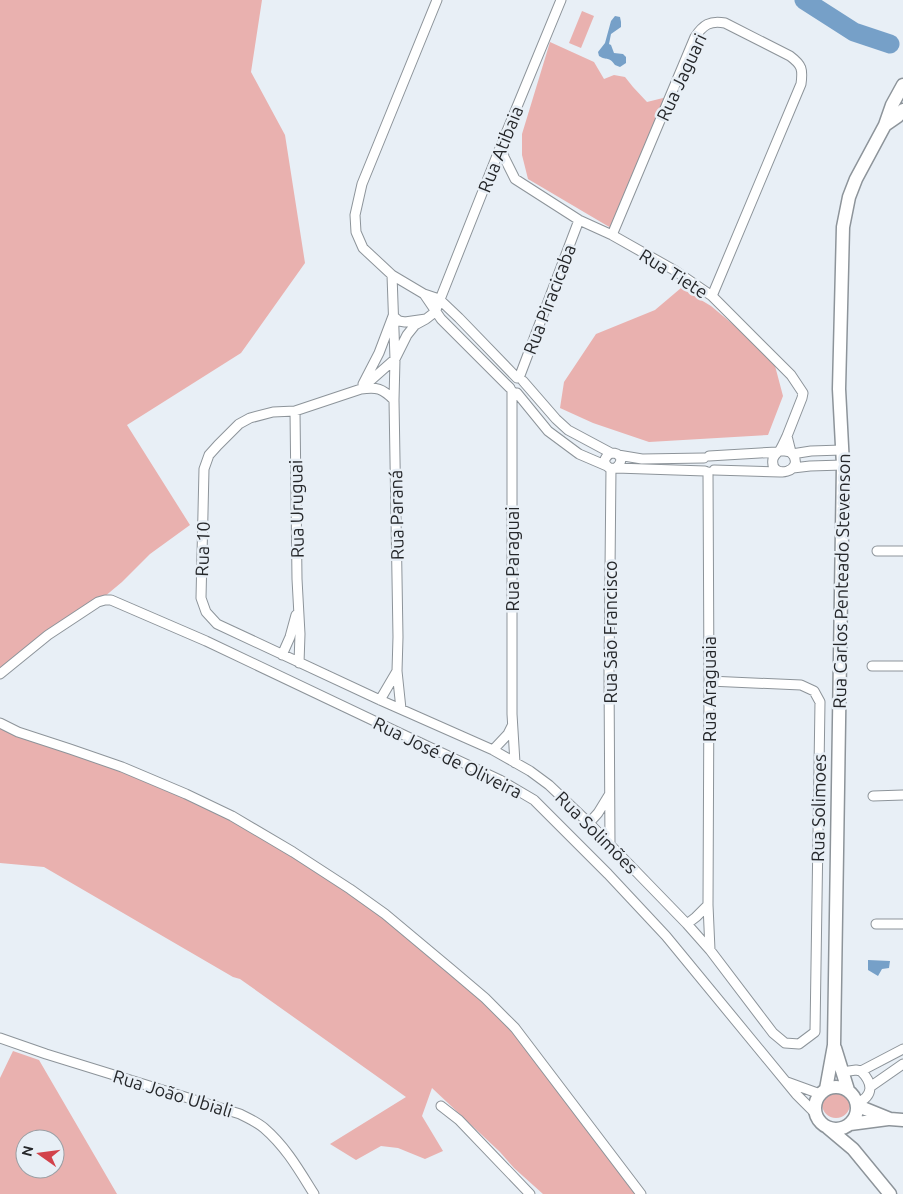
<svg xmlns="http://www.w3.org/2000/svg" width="903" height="1194" font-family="Ubuntu,sans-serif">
	<rect width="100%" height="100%" fill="#e8eff6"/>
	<path fill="#e9b1af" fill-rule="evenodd" d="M 0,0 L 262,0 L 251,72 L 285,135 L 305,263 L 241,353 L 127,425 L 190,525 L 150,554 L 122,582 L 98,602 L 0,674 Z
		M 582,11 L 594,16 L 581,48 L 569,43 Z
		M 550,42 L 594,62 L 604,79 L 614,75 L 625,77 L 633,87 L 647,102 L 667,97 L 611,228 L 528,179 L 522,155 L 522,134 Z
		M 681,288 L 711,306 L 741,331 L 774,362 L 783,396 L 768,435 L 649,442 L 593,423 L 560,408 L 564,382 L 596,334 L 655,310 Z
		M 0,723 L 186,794 L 350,889 L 515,1028 L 641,1194 L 543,1194 L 514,1168 L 500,1152 L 432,1088 L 422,1116 L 443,1151 L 425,1159 L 398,1148 L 381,1146 L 356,1160 L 330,1144 L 406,1097 L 240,979 L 233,977 L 44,867 L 0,863 Z
		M 13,1051 L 39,1060 L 117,1194 L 0,1194 L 0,1078 ZM 25,1139 L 55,1139 L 55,1169 L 25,1169 Z
		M822 1104a14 14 0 1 1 28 0a14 14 0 1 1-28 0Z"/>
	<path fill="#76a0c8" d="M 615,16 L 620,17 L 621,22 L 621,27 L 611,34 L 609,44 L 611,45 L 614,53 L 623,54 L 626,57 L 626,63 L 620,67 L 615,65 C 609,56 607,61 599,56 L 598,52 L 605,43 L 611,21 Z
		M 868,960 L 890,961 L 889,968 L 882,969 L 878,976 L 868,970 Z"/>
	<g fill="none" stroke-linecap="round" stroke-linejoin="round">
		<path stroke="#76a0c8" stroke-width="19" d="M 804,0 L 854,32 L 890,44"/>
		<g stroke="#8d949a" stroke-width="11">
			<path id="street" d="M 437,0 L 362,184 L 355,215 L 356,232 L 363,248 L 392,275 L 424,294 L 439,299 L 459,318 L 517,378
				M 502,145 L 504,157 L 515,179 L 579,220 L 612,235 L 674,270 L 712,296 L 791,375 L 803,393 L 802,398 L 787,436
				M 612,235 L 695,37 C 703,25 710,20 725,23 L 790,56 C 802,65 803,69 801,84 L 712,296
				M 392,275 L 395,359 L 394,400 L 398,637 L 397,671 L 401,709
				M 424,294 L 441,319 L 510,388
				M 426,319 L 415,325 L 407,335 L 395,359 L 361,389 L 295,411 L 273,412 L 250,418 L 239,424 L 218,445 L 209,455 L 204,469 L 201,598 L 206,612 L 217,624 L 380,700 L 493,750 L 530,771 L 549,785 L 589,823 L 687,924 L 710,950 L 773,1033 L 785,1043 L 799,1044 L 815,1032 L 820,702 L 814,691 L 801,685 L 709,681
				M 519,378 L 579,220
				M 523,381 L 556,419 L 568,430 L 611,453 C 630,453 617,476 607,466 C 602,461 606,456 611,453
				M 363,384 L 379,353 L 393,316 L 399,321 L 405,322 L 426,319 L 435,312 L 502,143 L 561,0
				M 361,389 C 377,387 382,388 394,400
				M 512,391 L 512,714 L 515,763
				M 517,393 L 548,431 L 579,454 L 607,466
				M 295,411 L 297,579 L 300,634 L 299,663
				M 779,451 L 785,451 L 791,452 C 808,472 769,481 773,459 C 774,455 777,453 780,450 C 783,445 785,440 787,436 L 791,452
				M 792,454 L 811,451 L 842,450
				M 618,455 L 642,459 L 704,458
				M 709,456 L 777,452
				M 616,468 L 705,471
				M 793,468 L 810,466 L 843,465
				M 714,470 L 780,472
				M 708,472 L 709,681 L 708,905 L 710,950
				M 877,551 L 903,551
				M 282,655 L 290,637 L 296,615
				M 872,666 L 903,666
				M 0,674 L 48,635 L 98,602 L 105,600 L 111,600 L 206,641 L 427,746 L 500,780 L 534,800 L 608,874 L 666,936 L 796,1094 L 815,1113
				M 380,700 L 397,671
				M 0,723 L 18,732 L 70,749 L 122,767 L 186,794 L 232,816 L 293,852 L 350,889 L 385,914 L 452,970 L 485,998 L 515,1028 L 641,1194
				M 493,750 L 508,734 L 512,726
				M 873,796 L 903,795
				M 589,823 L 598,813 L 609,795
				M 610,844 L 609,672 L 611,468
				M 687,924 L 696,917 L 708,905
				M 876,924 L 903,924
				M 0,1038 L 46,1054 L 240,1114 C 248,1118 257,1122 264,1128 C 286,1147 299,1170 314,1194
				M 861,1071 L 903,1049
				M 842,1072 L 856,1070 L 861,1071 C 873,1083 874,1096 857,1103
				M 787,1082 L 820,1094
				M 870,1087 L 903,1064
				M 441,1106 L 459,1120 L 530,1194"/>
		</g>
		<g stroke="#8d949a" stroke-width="15">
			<path id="secondary" d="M 885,125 L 898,116 L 903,110
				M 835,1048 L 848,1090
				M815 1108a21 21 0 1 1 42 0a21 21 0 1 1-42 0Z
				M 826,1089 L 834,1045 L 843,465 L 839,389 L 843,227 L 849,197 L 856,179 L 885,125 L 892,105 L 903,85
				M 858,1106 L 890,1119 L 903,1120
				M 850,1124 L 888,1119
				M 828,1128 L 853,1149 L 890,1194"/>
		</g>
		<use href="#street" stroke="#fff" stroke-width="9"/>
		<use href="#secondary" stroke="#fff" stroke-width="12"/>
	</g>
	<g text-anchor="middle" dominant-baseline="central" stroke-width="5" stroke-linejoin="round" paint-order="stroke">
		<g font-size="18" fill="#25272a" stroke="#e8eff6">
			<text transform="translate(681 77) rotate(-65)">Rua Jaguari</text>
			<text transform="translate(500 149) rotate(-68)">Rua Atibaia</text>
			<text transform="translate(674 273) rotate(32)">Rua Tiete</text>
			<text transform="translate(549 299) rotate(-69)">Rua Piracicaba</text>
			<text transform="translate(296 509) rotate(-91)">Rua Uruguai</text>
			<text transform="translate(396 515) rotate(-91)">Rua Paraná</text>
			<text transform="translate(202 549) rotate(-88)">Rua 10</text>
			<text transform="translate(512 559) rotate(-90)">Rua Paraguai</text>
			<text transform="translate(841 581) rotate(-89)">Rua Carlos Penteado Stevenson</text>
			<text transform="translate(610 632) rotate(-90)">Rua São Francisco</text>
			<text transform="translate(709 689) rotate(-90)">Rua Araguaia</text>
			<text transform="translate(448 757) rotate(26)">Rua José de Oliveira</text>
			<text transform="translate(818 808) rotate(-89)">Rua Solimoes</text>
			<text transform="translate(597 832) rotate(45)">Rua Solimões</text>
			<text transform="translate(173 1093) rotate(17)">Rua João Ubiali</text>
		</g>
	</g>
	<g transform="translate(40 1154) rotate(284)"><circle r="24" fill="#e8eff6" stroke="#9a9fa4"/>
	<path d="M0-4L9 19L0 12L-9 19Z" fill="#d2424b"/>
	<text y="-8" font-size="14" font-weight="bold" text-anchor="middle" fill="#25272a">N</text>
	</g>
</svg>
